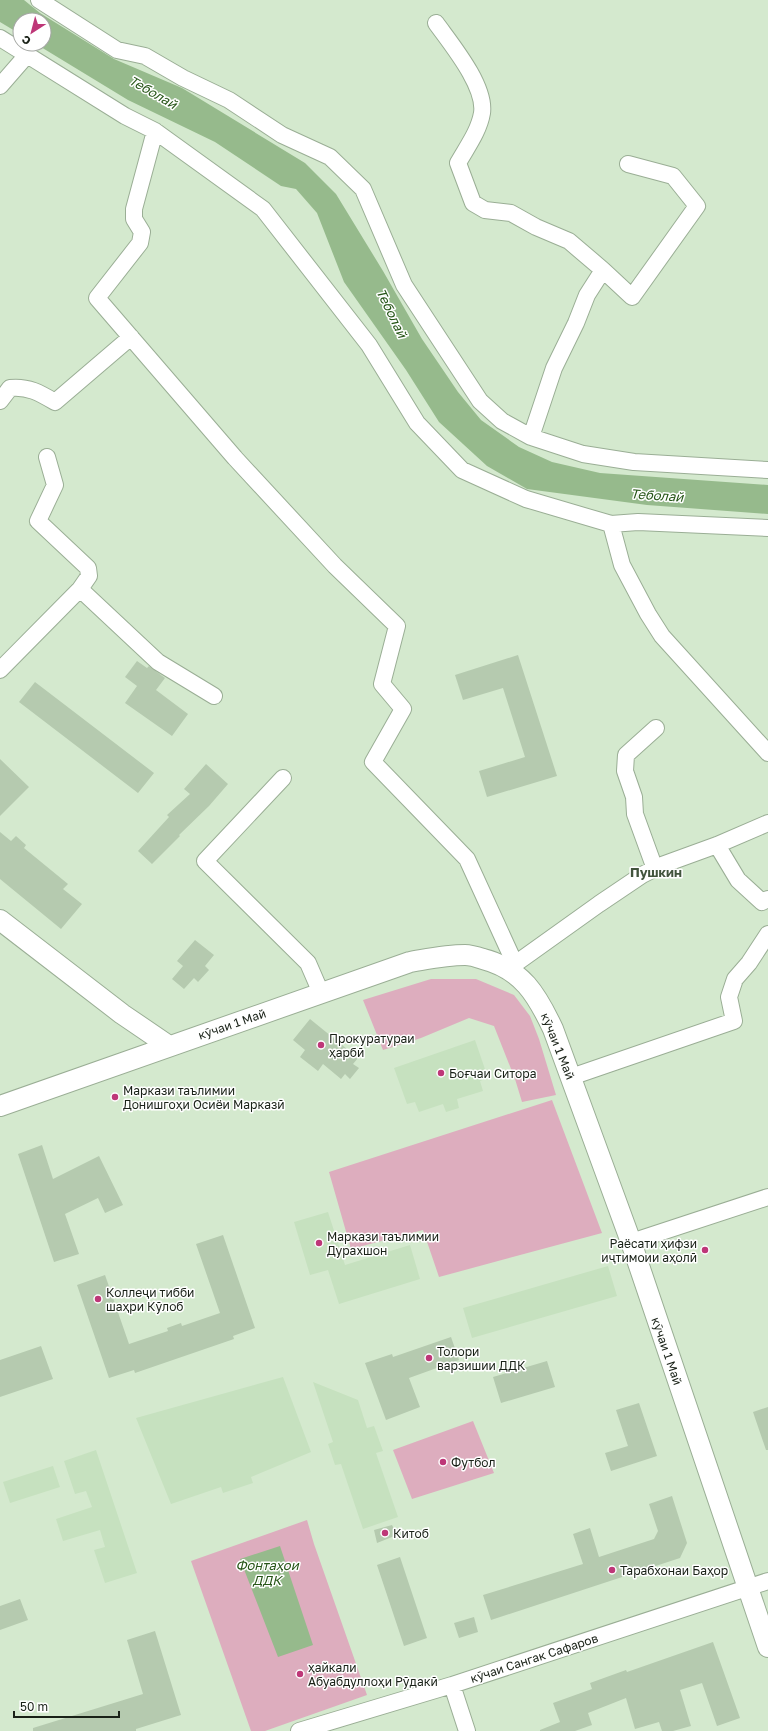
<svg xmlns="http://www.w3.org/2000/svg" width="768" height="1731" font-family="'Golos Text',sans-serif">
	<rect width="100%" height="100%" fill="#d4e9ce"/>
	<path fill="#c6e1bf" d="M 475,1040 L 488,1078 L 480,1081 L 483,1091 L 457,1099 L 459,1108 L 446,1112 L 443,1104 L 419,1112 L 415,1102 L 407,1104 L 394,1068 Z
		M 328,1212 L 345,1265 L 410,1245 L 420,1279 L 339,1304 L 328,1270 L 310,1275 L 294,1222 Z
		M 608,1266 L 617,1296 L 472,1338 L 463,1308 Z
		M 283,1377 L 311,1452 L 251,1477 L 253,1483 L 223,1493 L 221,1487 L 171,1504 L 136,1418 Z
		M 313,1382 L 358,1400 L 367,1428 L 374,1426 L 383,1451 L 376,1453 L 398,1517 L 363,1529 L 341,1464 L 335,1465 L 328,1444 L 333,1442 Z
		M 96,1450 L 137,1573 L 105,1583 L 94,1550 L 105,1547 L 100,1530 L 63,1541 L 56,1519 L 92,1507 L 86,1491 L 75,1494 L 64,1461 Z
		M 53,1466 L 60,1487 L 10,1503 L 3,1482 Z"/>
	<path fill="#ddadbe" d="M 431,979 L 476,979 L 514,995 L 530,1016 L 539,1039 L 556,1095 L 522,1102 L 515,1079 L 494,1026 L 469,1018 L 421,1038 L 383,1050 L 363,1000 Z
		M 552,1100 L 602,1233 L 439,1277 L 423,1230 L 351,1249 L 329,1172 Z
		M 473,1421 L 494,1473 L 412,1499 L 393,1450 Z
		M 307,1520 L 314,1544 L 367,1695 L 265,1731 L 251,1731 L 191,1561 Z"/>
	<path fill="#96ba8c" d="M 0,0 L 24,0 L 40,13 L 114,59 L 182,88 L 305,163 L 336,194 L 383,271 L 422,339 L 458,392 L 481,420 L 519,447 L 552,462 L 600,473 L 768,485 L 768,514 L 647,505 L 527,489 L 487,466 L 439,422 L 406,370 L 344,282 L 317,213 L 296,189 L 281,186 L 215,142 L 128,100 L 36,44 L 44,44 L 44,20 L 20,20 L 20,34 L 0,22 Z
		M 280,1546 L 313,1645 L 278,1657 L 240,1559 Z"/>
	<path fill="#b5caaf" d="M 518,655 L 557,776 L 487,797 L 479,771 L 525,757 L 503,688 L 463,700 L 455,675 Z
		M 137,661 L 147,668 L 149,666 L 165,678 L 156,690 L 188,714 L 172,736 L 125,703 L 137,686 L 125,677 Z
		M 35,682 L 154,773 L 138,793 L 19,702 Z
		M 0,759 L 29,787 L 0,816 Z
		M 206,764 L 228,784 L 209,806 L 179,835 L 180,836 L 152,864 L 138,851 L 169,817 L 167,815 L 190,794 L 184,789 Z
		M 0,832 L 11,841 L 16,836 L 26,845 L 24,848 L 68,884 L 63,889 L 82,904 L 61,929 L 0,879 Z
		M 195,940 L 214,955 L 205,966 L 209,970 L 198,982 L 194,978 L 184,989 L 172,979 L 183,966 L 177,961 Z
		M 310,1019 L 358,1058 L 353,1064 L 359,1068 L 350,1079 L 345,1074 L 341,1079 L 323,1064 L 318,1071 L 300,1057 L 305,1050 L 293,1040 Z
		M 42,1145 L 53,1179 L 99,1156 L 123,1205 L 105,1213 L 98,1198 L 65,1214 L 79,1254 L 54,1262 L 18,1154 Z
		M 223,1235 L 255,1328 L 233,1336 L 234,1339 L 135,1373 L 134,1370 L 109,1378 L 77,1285 L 105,1275 L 129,1344 L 168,1331 L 167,1328 L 181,1323 L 182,1326 L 220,1313 L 196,1244 Z
		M 451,1337 L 459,1360 L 409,1378 L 420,1407 L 386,1420 L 365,1363 L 392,1354 L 393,1357 Z
		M 41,1346 L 53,1379 L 0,1397 L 0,1360 Z
		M 547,1361 L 555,1387 L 501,1403 L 493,1377 Z
		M 639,1403 L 657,1456 L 611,1471 L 605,1453 L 628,1446 L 616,1410 Z
		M 768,1407 L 768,1450 L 766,1450 L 753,1412 Z
		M 672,1496 L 687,1543 L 680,1558 L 491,1620 L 483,1595 L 583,1564 L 573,1534 L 590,1528 L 599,1557 L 654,1539 L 658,1531 L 649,1504 Z
		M 392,1525 L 397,1535 L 377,1543 L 374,1530 Z
		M 400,1557 L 427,1638 L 404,1646 L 377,1565 Z
		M 20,1599 L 28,1620 L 0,1630 L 0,1606 Z
		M 474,1617 L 478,1632 L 459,1638 L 454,1623 Z
		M 155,1631 L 181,1715 L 136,1729 L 136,1731 L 33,1731 L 33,1728 L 143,1694 L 127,1640 Z
		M 713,1642 L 740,1718 L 717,1726 L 702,1683 L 680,1690 L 691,1726 L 673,1731 L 662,1731 L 659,1722 L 635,1729 L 626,1698 L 588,1713 L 592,1725 L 575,1731 L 540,1731 L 540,1730 L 560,1722 L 553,1703 L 592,1689 L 590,1683 L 626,1670 L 627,1672 Z"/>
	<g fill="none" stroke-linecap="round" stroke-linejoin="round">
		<g stroke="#9aae95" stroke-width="18">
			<path id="minor" d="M 39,0 L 117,50 L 145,56 L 183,78 L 229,100 L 282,135 L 330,157 L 363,189 L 404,285 L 480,401 L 502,421 L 531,437 L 583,454 L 634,462 L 768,470
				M 436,23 C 451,44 486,86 482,113 C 479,131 467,147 458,163 L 473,203 L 485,210 L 511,213 L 536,227 L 569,241 L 603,270
				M 0,38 L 125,116 L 155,131 L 263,209 L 369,345 L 417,423 L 462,470 L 526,499 L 611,524 L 622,565 L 648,614 L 662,636 L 768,753
				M 0,86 L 27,55
				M 155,131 L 134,209 L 134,219 L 142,232 L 140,243 L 97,298 L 235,458 L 335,566 L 397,626 L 382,684 L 403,709 L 373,762 L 467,859 L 515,964
				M 0,401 L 10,388 C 28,386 40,393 55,402 L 131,337
				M 531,437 L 554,368 L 576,323 L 587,295 L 603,270 L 632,297 L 697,206 L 673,176 L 628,164
				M 47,457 L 55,485 L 38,521 L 88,568 L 89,576 L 80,589
				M 611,524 L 638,522 L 768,528
				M 0,670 L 80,589 L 158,662 L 214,696
				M 283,778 L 205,861 L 308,963 L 321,993
				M 717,845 L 738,880 L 762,902 L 768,899
				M 655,869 L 635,814 L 634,797 L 625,771 L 626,755 L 656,728
				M 508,969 L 599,904 L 642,875 L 662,865 L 717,845 L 768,823
				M 571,1077 L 734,1021 L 729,997 L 735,979 L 749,963 L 768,934
				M 631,1242 L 768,1197
				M 452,1685 L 467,1731
				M 299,1731 L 452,1685 L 768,1581"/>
		</g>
		<g stroke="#9aae95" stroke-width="22">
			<path id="major" d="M 0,920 L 122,1014 L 169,1046
				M 0,1106 L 410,962 C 428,959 446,955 465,955 C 471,955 477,957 483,959 C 522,969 537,995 553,1029 L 631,1242 L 768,1647"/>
		</g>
		<use href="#minor" stroke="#fff" stroke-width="16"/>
		<use href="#major" stroke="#fff" stroke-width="20"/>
	</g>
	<g fill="#be3778" stroke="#fff" stroke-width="1.5">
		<circle cx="321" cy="1045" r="4"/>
		<circle cx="441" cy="1073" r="4"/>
		<circle cx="115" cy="1097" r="4"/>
		<circle cx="319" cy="1243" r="4"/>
		<circle cx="705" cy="1250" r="4"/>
		<circle cx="98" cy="1299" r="4"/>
		<circle cx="429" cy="1358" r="4"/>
		<circle cx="443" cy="1462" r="4"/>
		<circle cx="385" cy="1533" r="4"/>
		<circle cx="612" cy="1570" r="4"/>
		<circle cx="300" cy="1674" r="4"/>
	</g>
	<g text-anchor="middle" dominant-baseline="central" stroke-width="3" stroke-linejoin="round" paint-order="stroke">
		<g font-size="12" fill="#192117" stroke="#fff">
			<text transform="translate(232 1024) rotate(-19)">кӯчаи 1 Май</text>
			<text transform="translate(558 1046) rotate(68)">кӯчаи 1 Май</text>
			<text transform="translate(667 1351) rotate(71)">кӯчаи 1 Май</text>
			<text transform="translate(534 1658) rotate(-18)">кӯчаи Сангак Сафаров</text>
		</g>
		<g font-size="12" fill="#192117" stroke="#fff" text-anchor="start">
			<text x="329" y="1038">Прокуратураи<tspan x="329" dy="14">ҳарбӣ</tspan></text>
			<text x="449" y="1073">Боғчаи Ситора</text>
			<text x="123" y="1090">Маркази таълимии<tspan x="123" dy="14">Донишгоҳи Осиёи Марказӣ</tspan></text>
			<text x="327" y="1236">Маркази таълимии<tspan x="327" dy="14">Дурахшон</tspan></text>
			<text x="697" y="1243" text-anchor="end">Раёсати ҳифзи<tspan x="697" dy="14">иҷтимоии аҳолӣ</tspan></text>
			<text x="106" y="1292">Коллеҷи тибби<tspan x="106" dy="14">шаҳри Кӯлоб</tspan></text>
			<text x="437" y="1351">Толори<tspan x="437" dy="14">варзишии ДДК</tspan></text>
			<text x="451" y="1462">Футбол</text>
			<text x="393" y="1533">Китоб</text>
			<text x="620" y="1570">Тарабхонаи Баҳор</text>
			<text x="308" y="1667">ҳайкали<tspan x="308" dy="14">Абуабдуллоҳи Рӯдакӣ</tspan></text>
		</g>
		<g font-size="13" font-style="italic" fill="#265517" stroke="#fff">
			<text transform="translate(153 92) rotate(30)">Теболай</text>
			<text transform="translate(392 313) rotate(64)">Теболай</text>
			<text transform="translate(657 495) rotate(4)">Теболай</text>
			<text x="267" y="1565">Фонтаҳои<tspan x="267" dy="15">ДДК</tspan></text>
		</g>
		<g font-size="13" font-weight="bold" fill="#42543d" stroke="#fff">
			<text x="656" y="872">Пушкин</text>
		</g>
	</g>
	<g transform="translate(32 32) rotate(216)"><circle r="19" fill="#ffffff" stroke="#a3a6a2"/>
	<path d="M0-3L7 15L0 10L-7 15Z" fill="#be3778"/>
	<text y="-6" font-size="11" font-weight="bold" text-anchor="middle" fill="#192117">С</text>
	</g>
	<path d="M14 1711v6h105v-6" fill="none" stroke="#192117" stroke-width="2"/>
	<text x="20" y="1711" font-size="12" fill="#192117" stroke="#ffffff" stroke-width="3" paint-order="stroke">50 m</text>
</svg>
